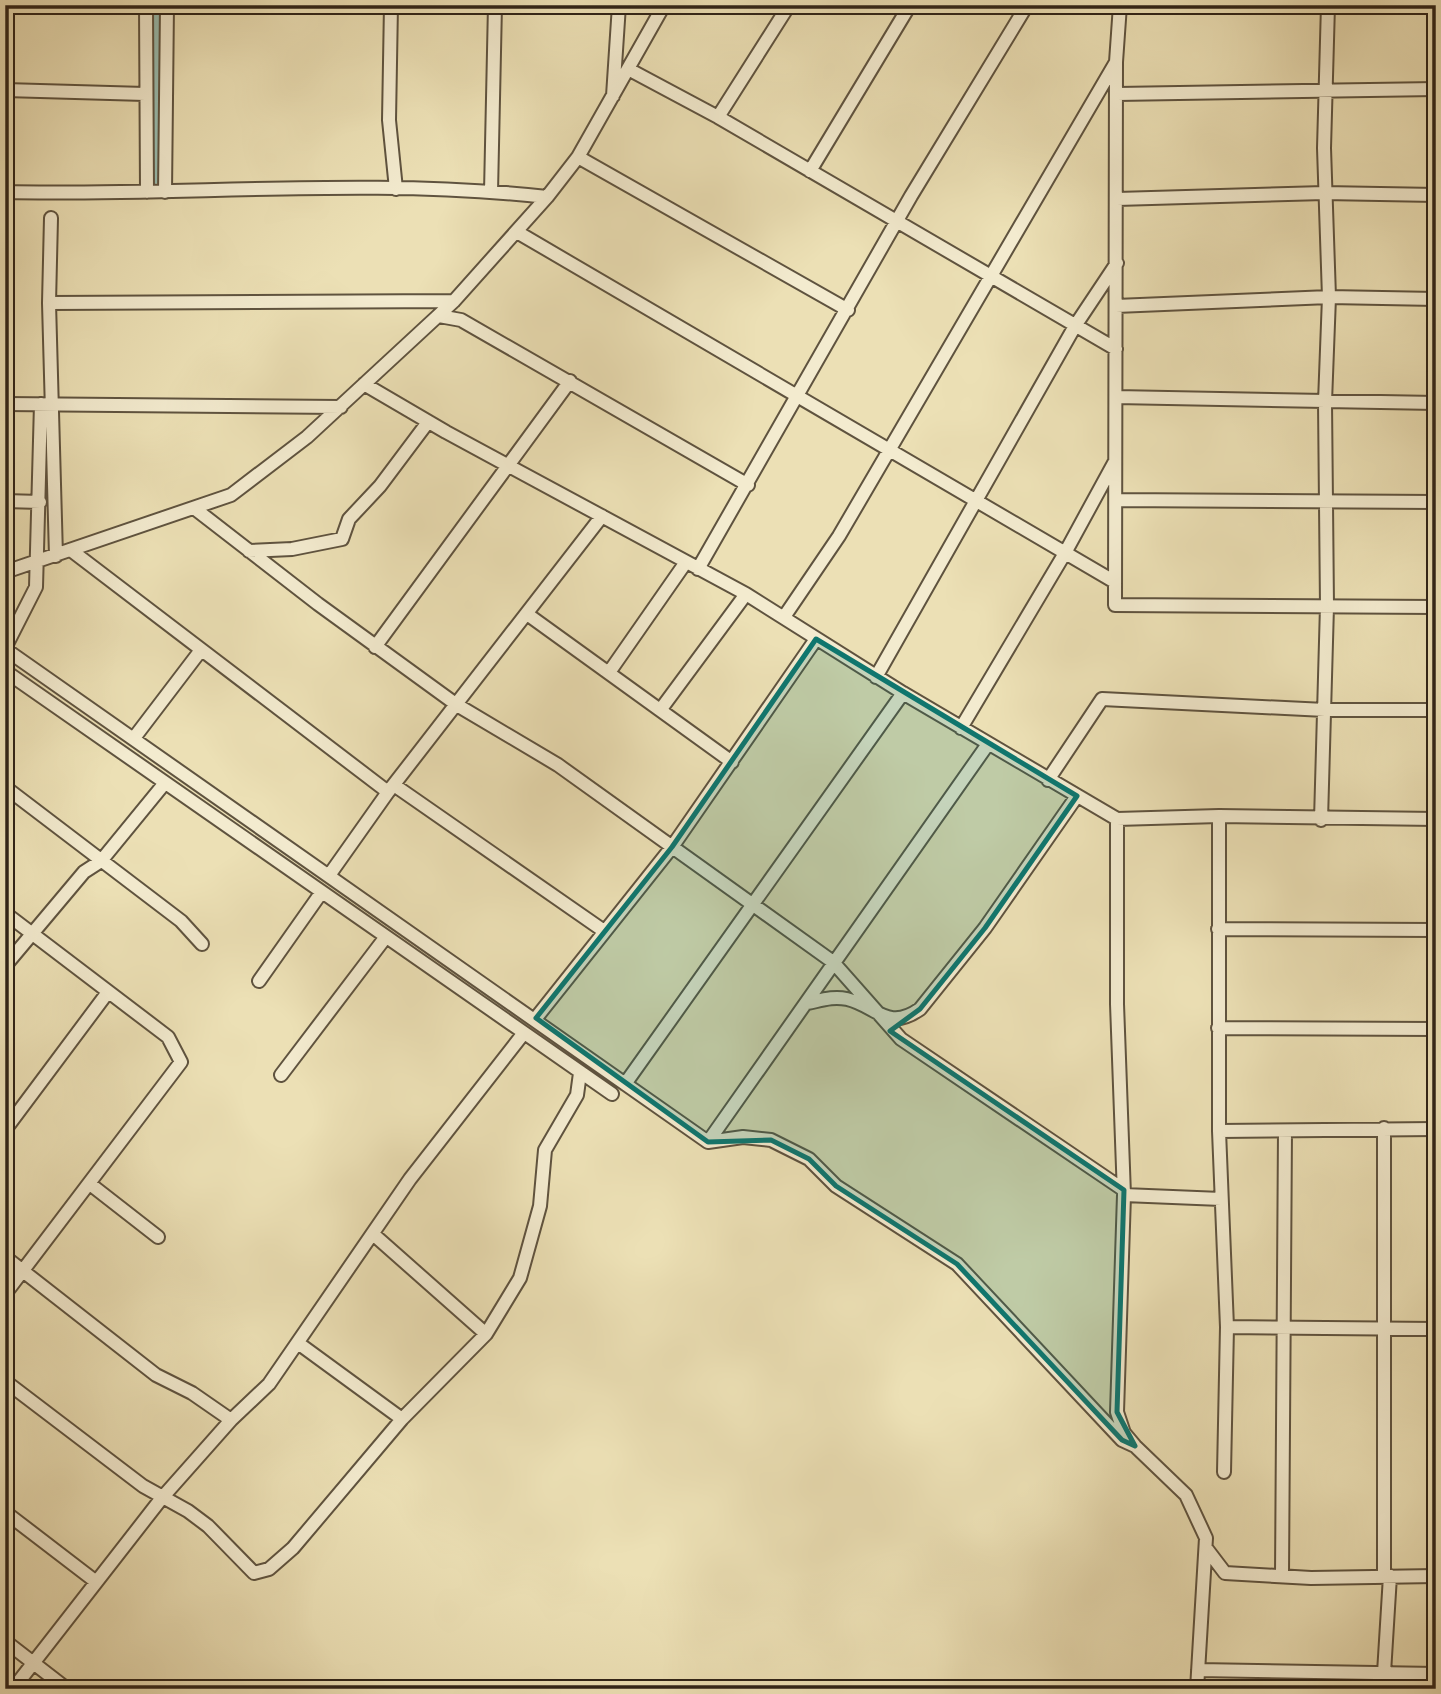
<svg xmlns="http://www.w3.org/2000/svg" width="1441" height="1694" font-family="'Old Standard TT',serif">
	<rect width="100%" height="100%" fill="#ece0b5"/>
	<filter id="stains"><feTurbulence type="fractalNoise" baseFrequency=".00286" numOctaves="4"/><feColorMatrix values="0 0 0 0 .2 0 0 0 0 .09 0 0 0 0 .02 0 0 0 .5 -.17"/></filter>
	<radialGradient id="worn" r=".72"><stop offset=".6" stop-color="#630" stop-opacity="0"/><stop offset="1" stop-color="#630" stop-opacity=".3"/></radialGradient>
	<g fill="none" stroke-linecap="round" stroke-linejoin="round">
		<path stroke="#99bdb0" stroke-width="10" d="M 155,179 L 156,5"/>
		<g stroke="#5f533f" stroke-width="16">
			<path id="minor" d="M 146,5 L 147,192
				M 391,5 L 389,120 L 396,189
				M 1120,5 L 1116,62 L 1115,605 L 1436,607
				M 630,70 L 718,117 L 1116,349
				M 5,90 L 145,94
				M 1117,94 L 1436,89
				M 613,96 L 619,5
				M 718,117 L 789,5
				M 578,157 L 848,310
				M 810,171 L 910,5
				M 5,192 C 183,196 371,177 547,197
				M 165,192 L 167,5
				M 491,192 L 495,5
				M 1117,199 L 1324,193 L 1436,195
				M 51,218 L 49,303 L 56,556
				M 517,232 L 1115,582
				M 49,303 L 454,301
				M 1116,306 L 1329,297 L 1436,299
				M 439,316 L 461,320 L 748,485
				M 364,384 L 446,432 L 746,594 L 903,693 L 1117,819 L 1219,816 L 1436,819
				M 1116,397 L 1436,403
				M 5,404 L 341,407
				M 1116,500 L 1436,502
				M 5,501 L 40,502
				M 194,508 L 318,604 L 457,705 L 558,765 L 833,962 L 901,1039 L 1124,1190
				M 72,551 L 388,792
				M 249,551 L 292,549 L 342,539 L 349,519 L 380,486 L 428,422
				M 698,569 L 911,196 L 1027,5
				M 5,572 L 231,495 L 307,437 L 454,301 L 547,197 L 578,157 L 664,5
				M 527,614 L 732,762
				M 784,617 L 839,536 L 1116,62
				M 375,647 L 570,381
				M 5,648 L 36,587 L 41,404
				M 5,649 L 708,1142 L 743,1137 L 771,1140 L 809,1159 L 836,1186 L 957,1264 L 1122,1440 L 1135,1446
				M 5,671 L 612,1094
				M 610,671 L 686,562
				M 876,677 L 1075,326 L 1117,263
				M 661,709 L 746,594
				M 961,728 L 1065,553 L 1114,463
				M 134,738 L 201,650
				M 1048,780 L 1102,699 L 1325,710 L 1436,710
				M 394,785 L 604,931
				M 5,787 L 181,921 L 202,944
				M 1219,816 L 1219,1131 L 1227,1327 L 1224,1472
				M 1117,819 L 1117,1004 L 1124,1195 L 1117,1412 L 1124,1433 L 1135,1446 L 1186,1495 L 1206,1538 L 1197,1689
				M 1321,820 L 1327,606 L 1325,402 L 1329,297 L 1324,148 L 1328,5
				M 330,874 L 388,792 L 602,516
				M 5,913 L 168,1037 L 181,1062 L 5,1294
				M 1218,929 L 1436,930
				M 5,966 L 84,872 L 101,861 L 164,784
				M 259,981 L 321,893
				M 808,1003 C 822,1000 833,996 847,999 C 877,1006 887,1032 920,1009 L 985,928 L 1077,796
				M 536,1018 L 672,847 L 816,639
				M 1218,1028 L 1436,1029
				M 281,1075 L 385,938
				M 625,1084 L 903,693
				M 5,1130 L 108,992
				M 1219,1131 L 1436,1129
				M 708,1142 L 988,744
				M 90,1184 L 158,1237
				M 1124,1195 L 1221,1199
				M 373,1234 L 486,1334
				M 5,1257 L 156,1375 L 192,1393 L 231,1420
				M 1227,1327 L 1436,1329
				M 298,1343 L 402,1419
				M 5,1381 L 143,1486 L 188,1511 L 208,1526 L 254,1573 L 269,1569 L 293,1548 L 402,1419 L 486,1334 L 520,1278 L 540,1206 L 545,1150 L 577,1095 L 580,1073
				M 5,1512 L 95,1581
				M 1206,1548 L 1225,1573 L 1311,1578 L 1436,1576
				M 1282,1576 L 1285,1131
				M 1384,1576 L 1384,1128
				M 5,1641 L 67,1689
				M 1198,1670 L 1436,1674
				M 13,1689 L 161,1499 L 231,1420 L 269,1384 L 410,1179 L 523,1034
				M 1383,1689 L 1390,1576"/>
		</g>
		<use href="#minor" stroke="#f3ebcf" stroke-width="12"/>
	</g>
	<path fill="#0f766e" fill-opacity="0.2" stroke="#0f766e" stroke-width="5" stroke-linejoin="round" d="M 816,639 L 1077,796 L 985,928 L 920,1009 L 890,1031 L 1124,1190 L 1117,1412 L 1135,1446 L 1122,1440 L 957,1264 L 836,1186 L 809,1159 L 771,1140 L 708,1142 L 536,1018 L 672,847 Z"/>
	<rect width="1441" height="1694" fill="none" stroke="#ece0b5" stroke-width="28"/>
	<rect x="7" y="7" width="1427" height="1680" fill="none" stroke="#302418" stroke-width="3.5"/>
	<rect x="14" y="14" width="1413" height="1666" fill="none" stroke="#302418" stroke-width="2"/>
	<rect width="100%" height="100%" filter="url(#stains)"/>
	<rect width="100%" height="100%" fill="url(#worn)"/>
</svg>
